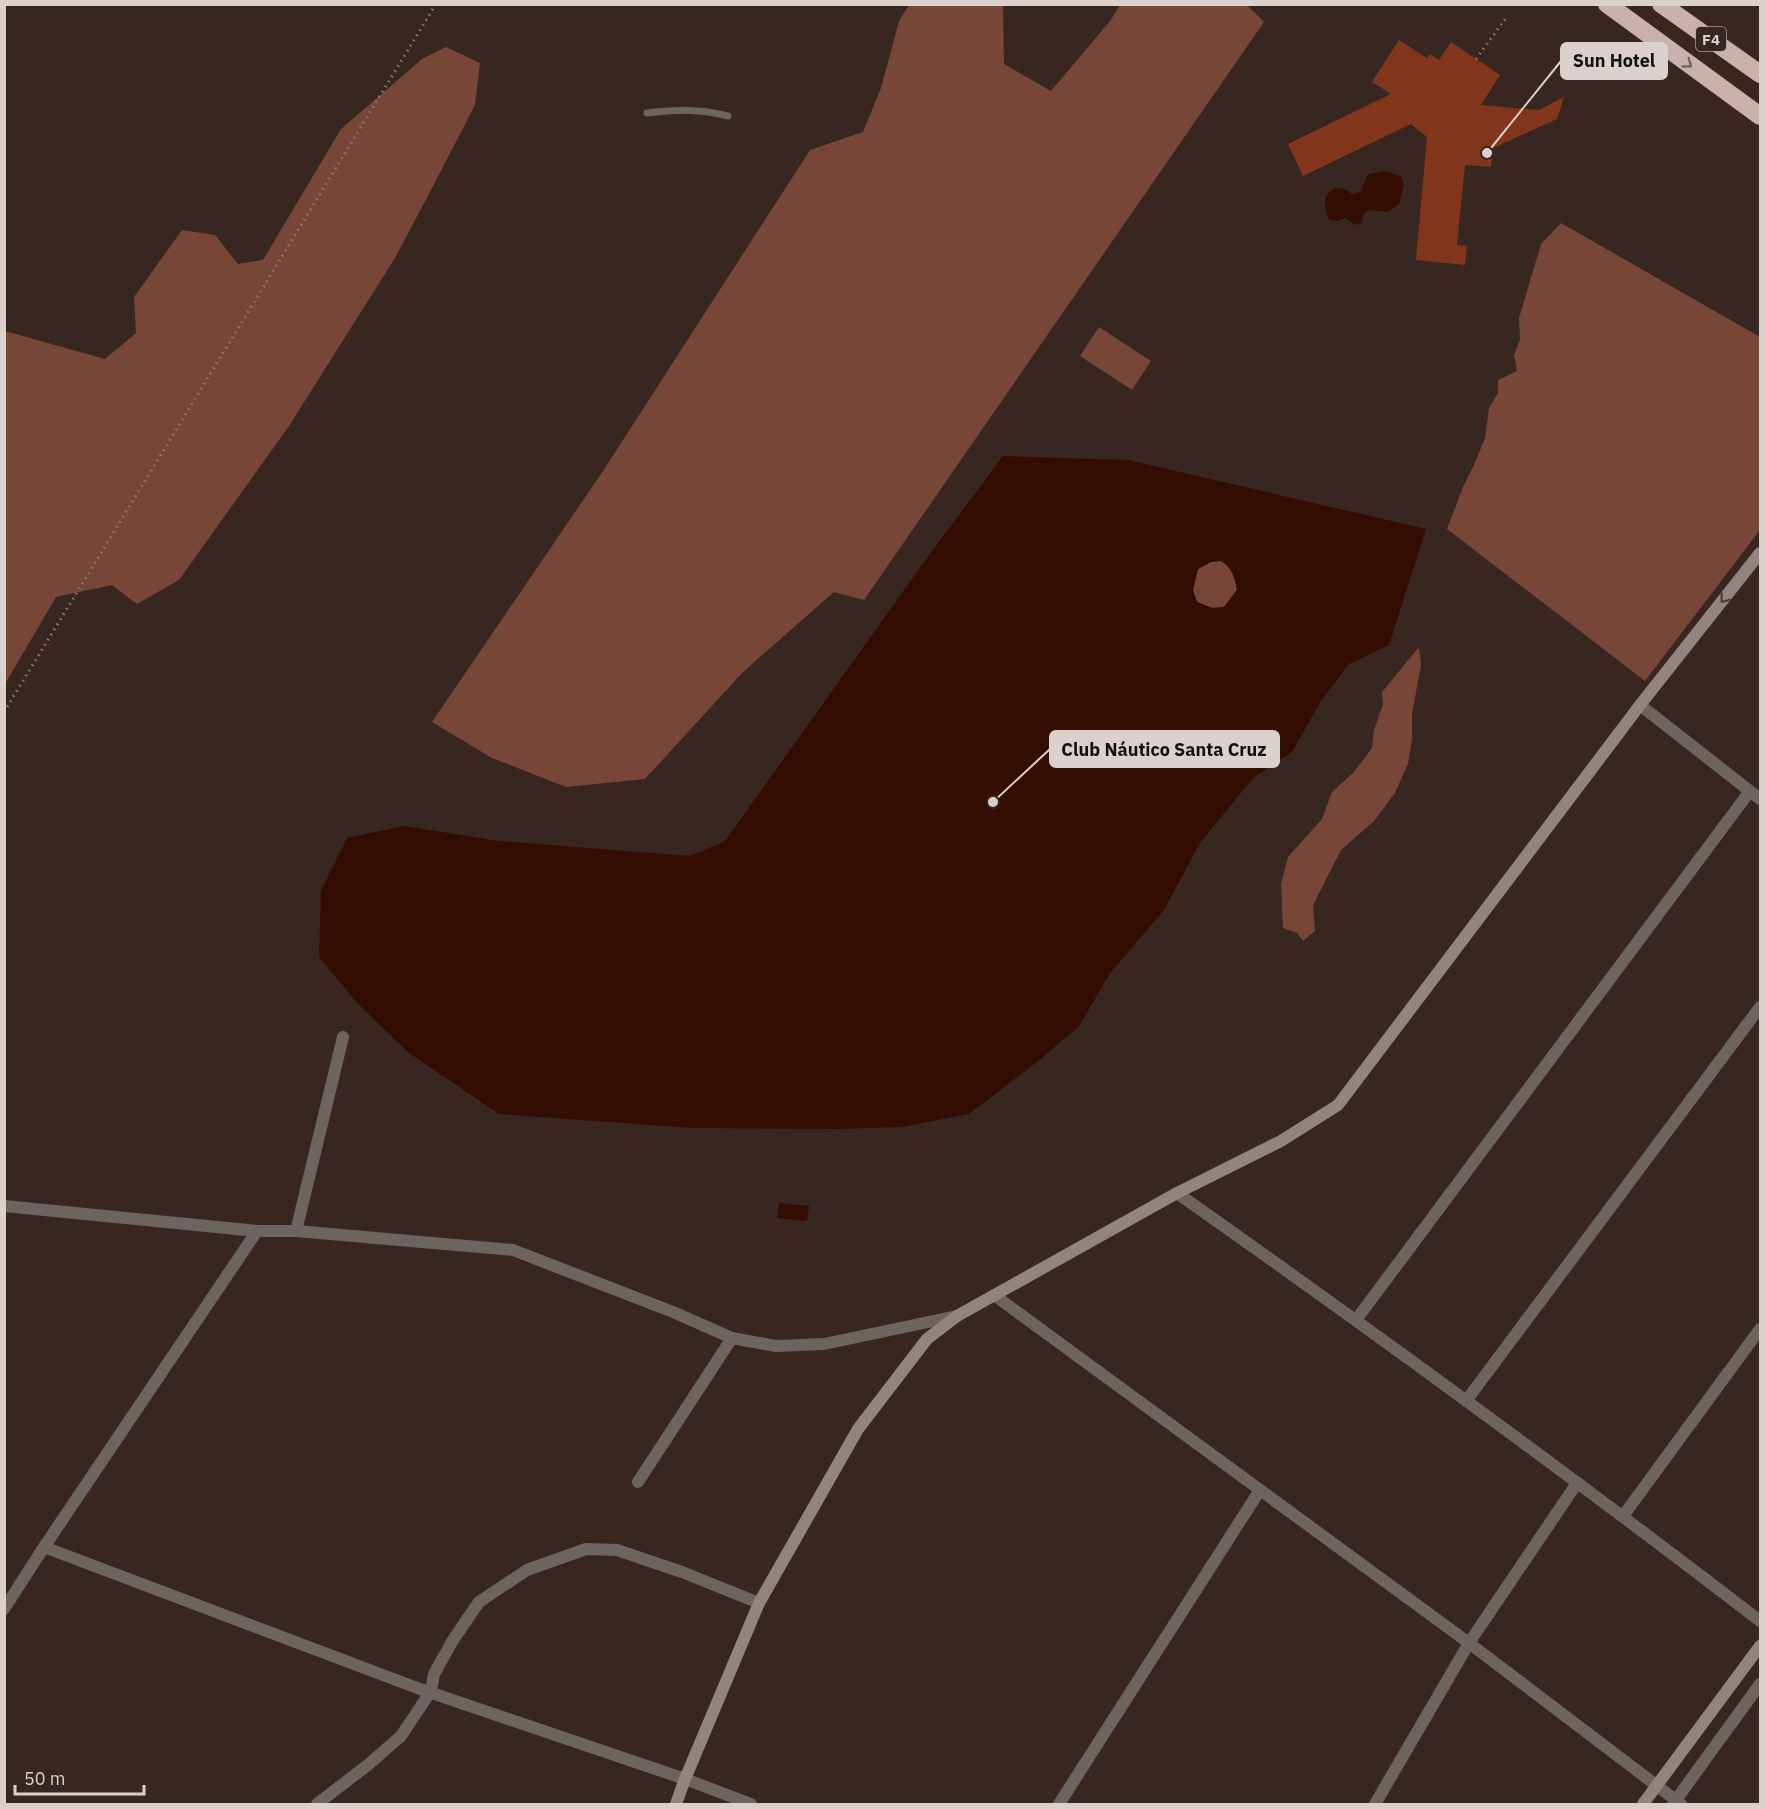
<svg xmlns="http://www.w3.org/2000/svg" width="1765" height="1809" font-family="'IBM Plex Sans',sans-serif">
	<rect width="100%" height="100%" fill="#382620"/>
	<path fill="#774636" d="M 909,5 L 1003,5 L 1004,64 L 1051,91 L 1110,21 L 1120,5 L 1247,5 L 1264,22 L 864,600 L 834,592 L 743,672 L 645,779 L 566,787 L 492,758 L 432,722 L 603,471 L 810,150 L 863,132 L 881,88 L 899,21 Z
		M 446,47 L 480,63 L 475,105 L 431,190 L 395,258 L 289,426 L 179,580 L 137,604 L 112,585 L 56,597 L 5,684 L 5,331 L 105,359 L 136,333 L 134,297 L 182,230 L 215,235 L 238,264 L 263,260 L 341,129 L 422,59 Z
		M 1561,223 L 1760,337 L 1760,530 L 1645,681 L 1447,529 L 1463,487 L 1474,465 L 1485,438 L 1489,408 L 1498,393 L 1498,380 L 1517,371 L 1514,355 L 1520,340 L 1519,318 L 1541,244 Z
		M 1099,327 L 1151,361 L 1132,390 L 1080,356 Z
		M 1221,561 C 1232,567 1235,578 1237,590 L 1224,607 L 1212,608 L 1197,602 L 1193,590 L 1198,569 L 1211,562 Z
		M 1419,647 L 1421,665 L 1412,714 L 1412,739 L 1408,764 L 1395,793 L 1374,821 L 1341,850 L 1313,905 L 1315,931 L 1303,941 L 1297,933 L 1283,928 L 1281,884 L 1288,857 L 1322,819 L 1332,792 L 1354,772 L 1372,748 L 1374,730 L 1383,704 L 1382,692 Z"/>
	<path fill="#340d02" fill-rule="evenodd" d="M 1384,171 L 1401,177 L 1404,185 L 1399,204 L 1388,212 L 1369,210 L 1364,214 L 1361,223 L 1356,225 L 1345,218 L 1337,221 L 1330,220 C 1316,199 1332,178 1352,194 L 1360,192 L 1368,174 Z
		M 1003,456 L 1128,460 L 1426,529 L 1389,645 L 1349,664 L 1321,701 L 1292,752 L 1253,778 L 1200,843 L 1164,910 L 1111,972 L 1079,1026 L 1037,1062 L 969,1114 L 902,1127 L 837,1129 L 693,1128 L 499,1114 L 409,1053 L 358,1004 L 319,957 L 321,891 L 347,838 L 404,826 L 499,841 L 690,856 L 725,841 L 921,566 ZM 1221,561 C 1232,567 1235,578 1237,590 L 1224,607 L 1212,608 L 1197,602 L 1193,590 L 1198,569 L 1211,562 Z
		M 779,1203 L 809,1206 L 807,1221 L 777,1218 Z"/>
	<path fill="#81361c" d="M 1399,40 L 1427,58 L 1430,54 L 1439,60 L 1451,42 L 1500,75 L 1481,105 L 1539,110 L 1564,97 L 1557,119 L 1493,148 L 1491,167 L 1465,165 L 1457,245 L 1467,246 L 1465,265 L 1416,260 L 1427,137 L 1411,124 L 1303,176 L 1288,144 L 1391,94 L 1372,82 Z"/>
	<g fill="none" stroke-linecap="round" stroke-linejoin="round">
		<path stroke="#887974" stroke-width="3" stroke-dasharray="1.5 4.5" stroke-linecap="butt" d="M 1476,59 L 1506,18
			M 4,712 L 436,4"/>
		<path stroke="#6d6461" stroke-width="7" d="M 647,113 C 679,110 697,108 728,116"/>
		<path stroke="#6d6461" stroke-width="12" d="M 1640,705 L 1760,799
			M 1177,1193 C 1374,1332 1569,1474 1760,1621
			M 4,1206 L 257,1231 L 296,1231 L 513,1250 L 673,1312 L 732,1338 L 776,1346 L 824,1344 L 957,1316
			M 296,1231 L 343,1037
			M 994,1295 L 1469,1643 L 1681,1804
			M 1356,1320 L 1750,791
			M 1466,1401 L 1760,1007
			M 638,1482 L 732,1338
			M 1623,1516 L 1760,1329
			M 44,1547 L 420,1689 L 685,1779 L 751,1804
			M 4,1609 L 44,1547 L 257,1231
			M 317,1804 L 369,1764 L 401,1736 L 431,1691 L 434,1674 L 453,1640 L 479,1602 L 527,1570 L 586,1549 L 617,1550 L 682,1572 L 759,1603
			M 1059,1804 L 1260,1490
			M 1375,1804 L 1469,1643 L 1577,1483
			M 1673,1804 L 1760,1684"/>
		<path stroke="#93847f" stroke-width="12" d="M 676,1804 L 685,1779 L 759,1603 L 858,1429 L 927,1339 L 957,1316 L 1177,1193 L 1281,1141 L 1338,1105 L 1640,705 L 1760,553
			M 1643,1804 L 1760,1646"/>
		<path stroke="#c9b2ab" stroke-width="18" d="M 1607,4 L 1760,116
			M 1661,4 L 1760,74"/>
	</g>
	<defs><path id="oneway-chevron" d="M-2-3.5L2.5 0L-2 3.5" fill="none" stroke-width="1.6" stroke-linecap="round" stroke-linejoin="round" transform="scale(1.5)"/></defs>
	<use stroke="#79655f" href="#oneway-chevron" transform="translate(1688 64) rotate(36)"/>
	<use stroke="#53423c" href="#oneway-chevron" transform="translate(1724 599) rotate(128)"/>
	<g text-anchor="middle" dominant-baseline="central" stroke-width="4.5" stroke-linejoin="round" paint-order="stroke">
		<rect fill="#382620" stroke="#ab9d98" stroke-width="1.5" x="1696" y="27" width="30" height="24" rx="4.5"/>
		<g font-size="15" font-weight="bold" fill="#dcd0cc">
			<text x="1711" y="39">F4</text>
		</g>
	</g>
	<path fill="none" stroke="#dcd0cc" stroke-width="2" d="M1487 153L1561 61M993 802L1050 749"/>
	<g fill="#dcd0cc" stroke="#382620" stroke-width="2">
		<circle cx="1487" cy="153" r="6"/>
		<circle cx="993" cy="802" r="6"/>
	</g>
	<g fill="#dcd0cc" stroke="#dcd0cc" stroke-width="2">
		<rect x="1561" y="43" width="106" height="36" rx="6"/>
		<rect x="1050" y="731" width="229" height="36" rx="6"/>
	</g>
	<g font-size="18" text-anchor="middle" font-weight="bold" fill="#111">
		<text x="1614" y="67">Sun Hotel</text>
		<text x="1164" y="756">Club Náutico Santa Cruz</text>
	</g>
	<rect width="1765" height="1809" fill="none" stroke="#dcd0cc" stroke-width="12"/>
	<path d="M15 1785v9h129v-9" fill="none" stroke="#dcd0cc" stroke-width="3"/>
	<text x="24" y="1785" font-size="18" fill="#dcd0cc" stroke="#382620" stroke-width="4.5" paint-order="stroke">50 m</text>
</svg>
